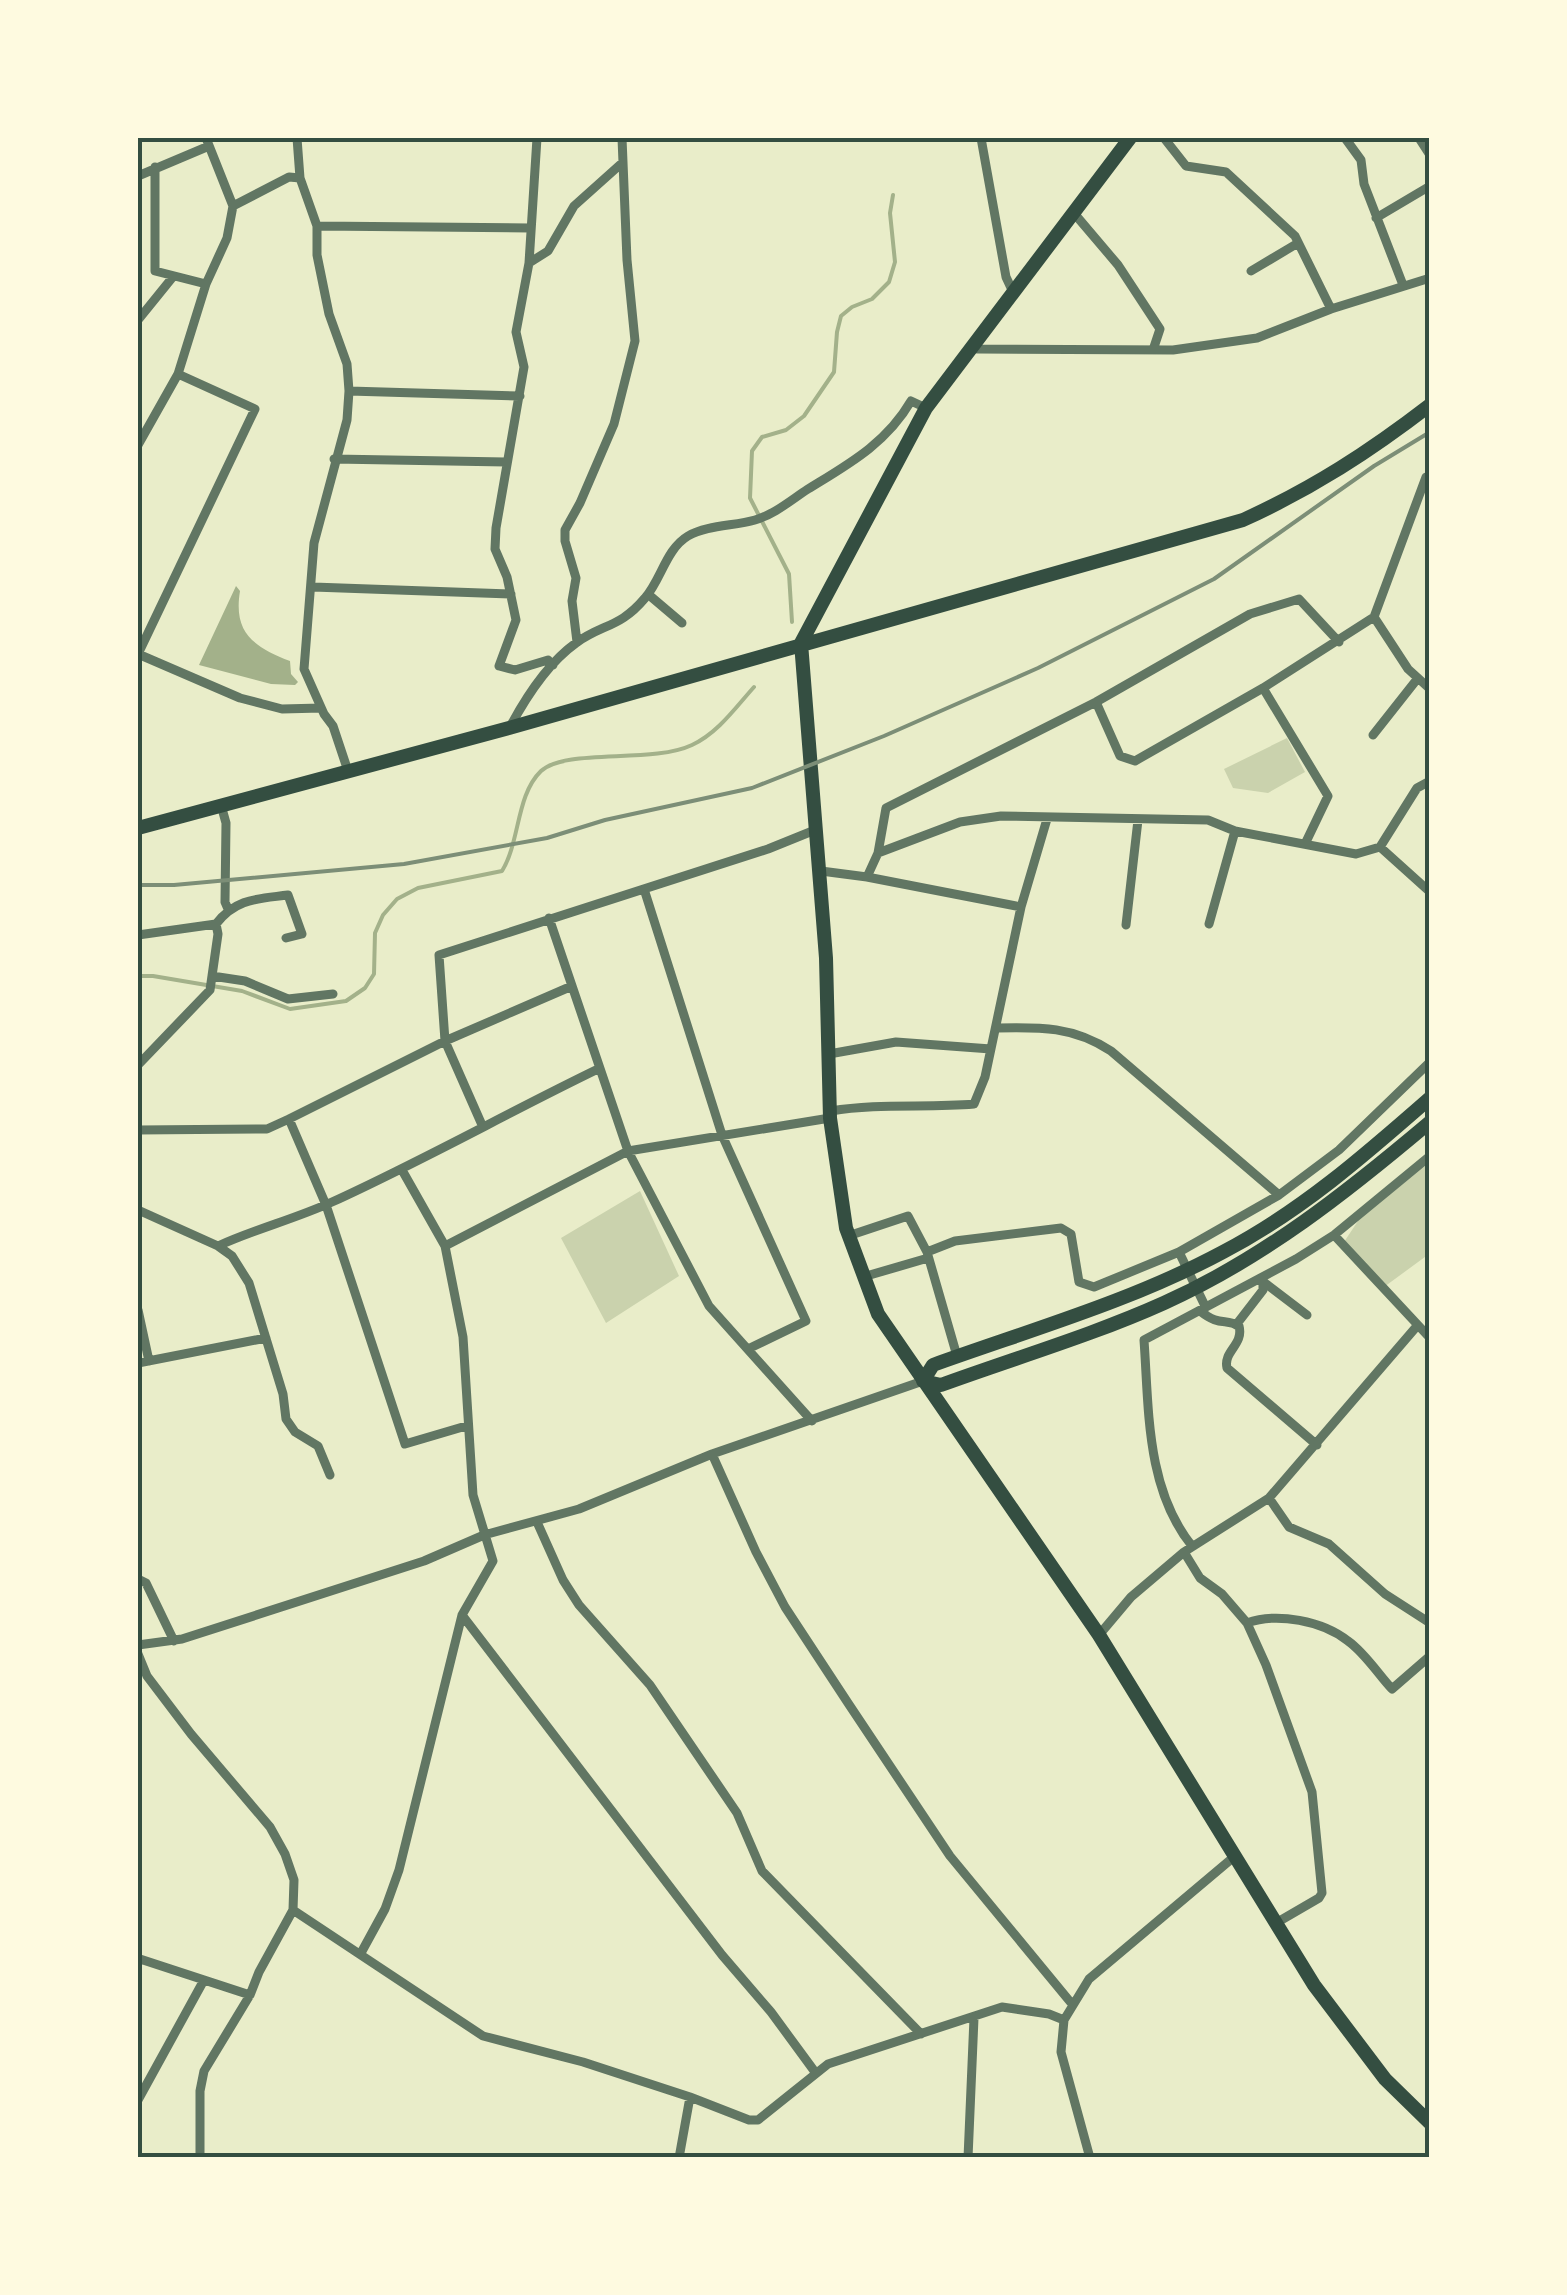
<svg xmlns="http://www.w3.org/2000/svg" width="1567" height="2295" font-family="'Asap Condensed',sans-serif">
	<rect width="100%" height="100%" fill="#e9edc9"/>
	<path fill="#cad2ad" d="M 1287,738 L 1305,772 L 1268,793 L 1233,788 L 1224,769 Z
		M 1429,1163 L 1429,1254 L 1384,1287 L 1344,1242 L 1360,1218 Z
		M 640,1191 L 679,1276 L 606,1323 L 561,1238 Z"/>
	<path fill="#a3b18a" d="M 236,586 L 240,591 C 233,633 254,647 290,661 L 291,674 L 298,682 L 295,685 L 271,684 L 199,665 Z"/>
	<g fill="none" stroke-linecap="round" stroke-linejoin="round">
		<path stroke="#a3b18a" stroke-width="4" d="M 792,622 L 789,574 L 750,498 L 752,451 L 762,437 L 786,430 L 804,416 L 834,372 L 837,332 L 841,316 L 852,307 L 872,299 L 889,282 L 895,262 L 890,213 L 893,195
			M 138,976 L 153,976 L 242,991 L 290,1009 L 346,1001 L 365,988 L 374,974 L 375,933 L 383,915 L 397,899 L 418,888 L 502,871 C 520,842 516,795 541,771 C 566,748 652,764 692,745 C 718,733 736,707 754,687"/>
		<path stroke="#617663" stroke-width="9" d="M 297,138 L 300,178
			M 537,138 L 529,263 L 516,332 L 524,367 L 496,528 L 495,549 L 507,577 L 516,620 L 499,666 L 515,670 L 548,660 L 553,665
			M 981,138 L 1006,277 L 1013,292
			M 1164,138 L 1186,166 L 1226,172 L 1295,236 L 1331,309
			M 1345,138 L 1361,160 L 1364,184 L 1403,285
			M 1419,138 L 1430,155
			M 155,167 L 155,271 L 206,284
			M 138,176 L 209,146
			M 233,206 L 289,177 L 300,178 L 317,226 L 317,255 L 329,314 L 347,364 L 349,391 L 347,420 L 314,543 L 304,669 L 324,714 L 333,726 L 348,771
			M 1073,212 L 1118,265 L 1160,329 L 1153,350
			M 1376,218 L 1430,186
			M 317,226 L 530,228
			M 529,263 L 548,251 L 574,206 L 622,163
			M 1251,271 L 1298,243
			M 138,320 L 172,278
			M 972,346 L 977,349 L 1173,350 L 1257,338 L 1331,309 L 1430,278
			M 349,391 L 520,396
			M 138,445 L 178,374 L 206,284 L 227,238 L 233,206 L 206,138
			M 334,459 L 506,462
			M 313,587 L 511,594
			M 649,595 L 682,623
			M 1374,617 L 1426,477 L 1430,479
			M 577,642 L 572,601 L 576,578 L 565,541 L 565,530 L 580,503 L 614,424 L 635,341 L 627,260 L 622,138
			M 138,654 L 255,409 L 178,374
			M 138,654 L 240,698 L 282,709 L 321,708
			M 1263,688 L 1328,796 L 1305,844
			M 1096,702 L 1120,756 L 1135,761 L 1263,688 L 1374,617 L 1408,669 L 1430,689
			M 510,727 C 526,697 548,663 576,643 C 602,624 620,628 645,598 C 661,580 666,549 688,536 C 707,525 734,526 755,520 C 775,514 791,500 808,489 C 847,465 886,444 911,401 L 926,408
			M 1373,735 L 1418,678
			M 221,805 L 226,823 L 225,902 L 228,909
			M 1380,847 L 1417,788 L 1430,781
			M 878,853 L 960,822 L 1001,816 L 1208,820 L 1235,831 L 1356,854 L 1380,847 L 1430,892
			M 821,871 L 867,877 L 1021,907 L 985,1077 L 974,1104 C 926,1108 878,1103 831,1111
			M 867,877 L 878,853 L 886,808 L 1096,702 L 1250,614 L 1299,599 L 1339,642
			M 644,889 L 722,1135 L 806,1321 L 750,1348
			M 1021,907 L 1047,819
			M 549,918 L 628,1151 L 709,1306 L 812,1421
			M 216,924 C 236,898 258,899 288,895 L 302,934 L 286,938
			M 1209,924 L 1235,831
			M 1126,925 L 1138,820
			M 138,935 L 216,924 L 218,934 L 210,990 L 138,1065
			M 212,976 L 245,981 L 288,999 L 333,994
			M 996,1028 C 1040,1027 1073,1026 1111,1051 L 1279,1195
			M 829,1054 L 896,1042 L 991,1049
			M 482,1125 L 445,1041 L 439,955 L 768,849 L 815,830
			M 138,1130 L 267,1129 L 289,1119
			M 138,1210 L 218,1246 C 255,1229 295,1219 332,1202 C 422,1161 509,1112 598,1069
			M 1334,1235 L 1430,1338
			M 848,1236 L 908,1216 L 927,1252 L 955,1241 L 1061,1228 L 1071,1234 L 1079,1282 L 1094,1287 L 1179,1252 L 1279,1195 L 1339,1150 L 1430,1062
			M 218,1246 L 232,1256 L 249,1283 L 283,1394 L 286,1419 L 295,1432 L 318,1446 L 330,1475
			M 445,1246 L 628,1151 L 830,1118
			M 927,1252 L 957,1356
			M 1179,1252 L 1206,1308
			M 863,1277 L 928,1258
			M 1265,1283 L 1307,1315
			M 138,1310 L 149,1361
			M 1200,1311 C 1220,1327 1225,1318 1239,1326 C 1244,1345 1223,1351 1227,1368 L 1317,1445
			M 1236,1325 L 1263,1290 L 1263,1278
			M 138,1363 L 266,1338
			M 466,1426 L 405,1444 L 326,1205 L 289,1119 L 445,1041 L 572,986
			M 712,1454 L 756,1552 L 785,1607 L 848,1703 L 950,1856 L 1072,2004
			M 1269,1498 L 1289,1527 L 1329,1544 L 1385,1594 L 1430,1623
			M 537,1522 L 563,1580 L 579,1605 L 650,1685 L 737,1813 L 762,1871 L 921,2034
			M 1192,1546 C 1146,1489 1149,1410 1144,1340 L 1296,1259 L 1334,1235 L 1430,1156
			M 1184,1552 L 1200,1578 L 1222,1594 L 1247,1623 L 1266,1665 L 1312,1792 L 1322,1893 L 1319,1898 L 1276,1923
			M 138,1579 L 146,1583 L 174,1641
			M 462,1615 L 722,1955 L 771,2012 L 815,2072
			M 1247,1623 C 1277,1612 1323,1621 1348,1641 C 1365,1653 1378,1674 1392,1689 L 1430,1656
			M 1099,1635 L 1131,1597 L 1184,1552 L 1269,1498 L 1417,1326
			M 138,1645 L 182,1639 L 424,1561 L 484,1535 L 579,1509 L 712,1454 L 923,1381
			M 138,1654 L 147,1676 L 191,1734 L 270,1827 L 285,1854 L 294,1880 L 293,1910 L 259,1972 L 250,1995 L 204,2071 L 200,2091 L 200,2158
			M 293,1910 L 483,2036 L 583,2062 L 690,2097 L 749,2120 L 758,2120 L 828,2064 L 1002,2007 L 1049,2014 L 1064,2020
			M 361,1953 L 385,1909 L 399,1870 L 462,1615 L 493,1561 L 473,1495 L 463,1337 L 445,1246 L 402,1170
			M 138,1963 L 140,1959 L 250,1995
			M 138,2100 L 204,1980
			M 679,2158 L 690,2097
			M 968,2158 L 974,2018
			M 1090,2158 L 1061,2052 L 1064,2020 L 1089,1979 L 1235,1856"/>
		<path stroke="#344e41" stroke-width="14" d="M 1130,138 L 926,408 L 801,643 L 826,958 L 830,1118 L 846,1228 L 878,1314 L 1099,1635 L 1314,1985 L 1385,2079 L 1430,2123
			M 138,828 L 509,728 L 1243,520 C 1313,488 1369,452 1430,405
			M 1430,1098 C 1365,1155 1300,1212 1223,1252 C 1132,1301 1030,1330 933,1365 L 923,1381 L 941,1385 C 1015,1358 1093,1335 1164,1303 C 1264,1258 1347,1192 1430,1122"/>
		<path stroke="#7c8e77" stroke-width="4" d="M 138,885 L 174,885 L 404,864 L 547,838 L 605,820 L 752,788 L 884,736 L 1038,668 L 1214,579 L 1374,466 L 1430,432"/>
	</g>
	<rect width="1567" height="2295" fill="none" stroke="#fefae0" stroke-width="280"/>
	<rect x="140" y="140" width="1287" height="2015" fill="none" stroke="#344e41" stroke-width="4"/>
</svg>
